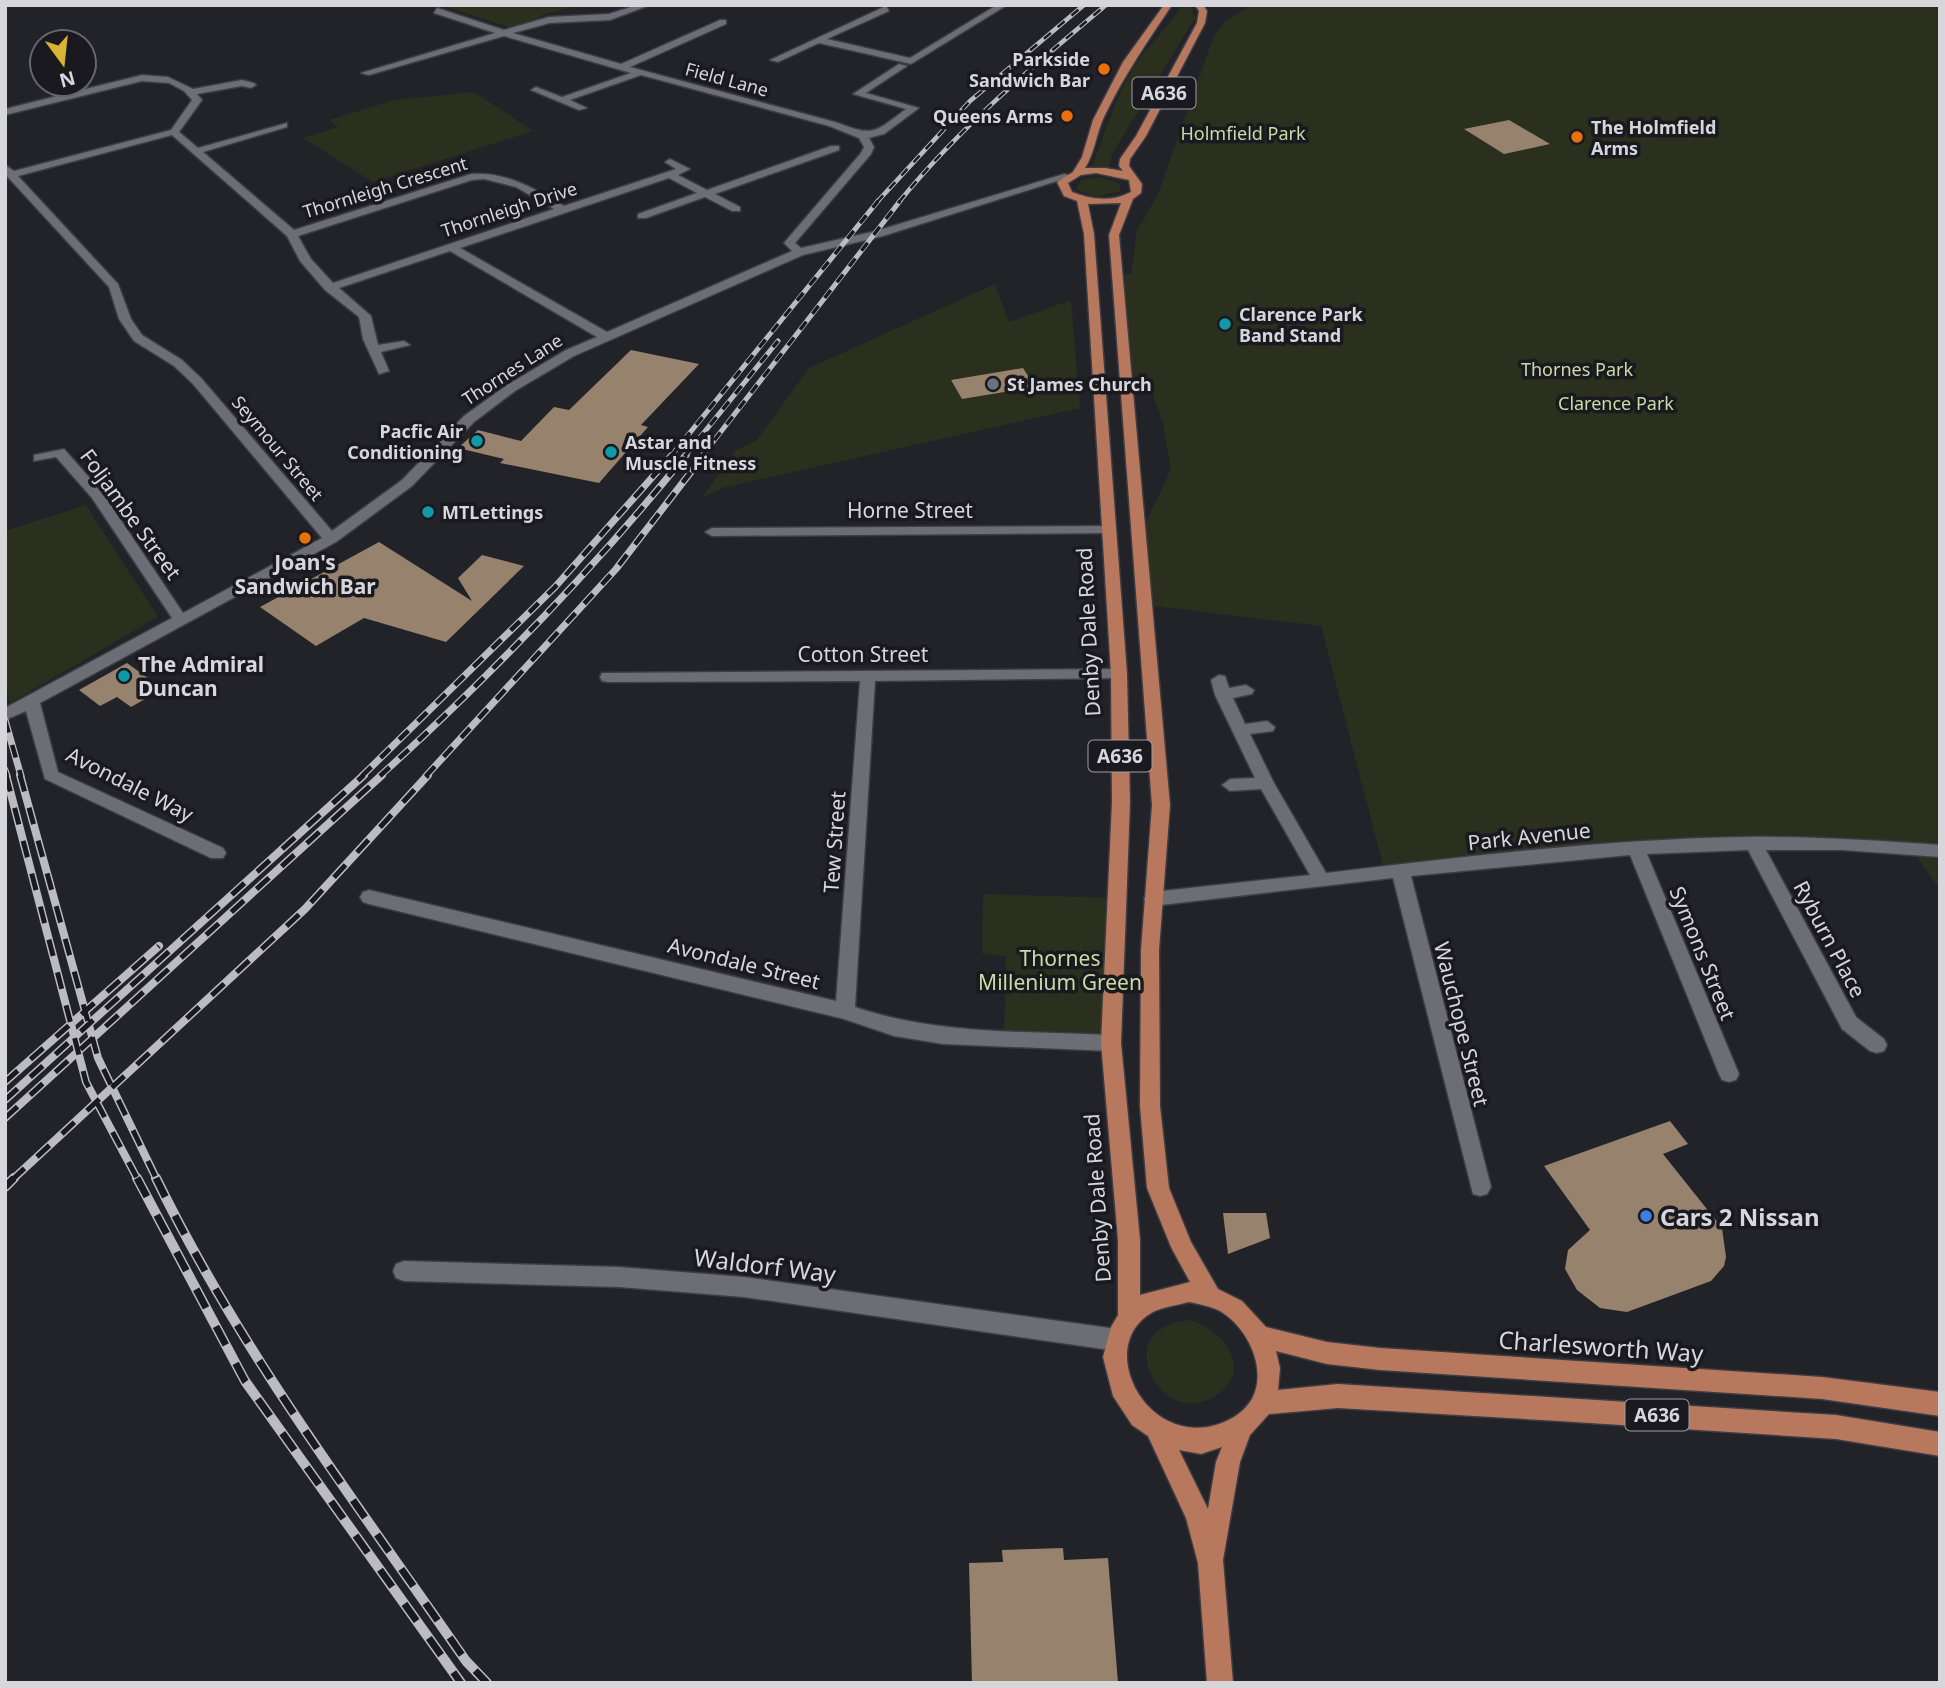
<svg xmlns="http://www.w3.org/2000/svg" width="1945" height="1688" font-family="'Noto Sans',sans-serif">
	<rect width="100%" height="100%" fill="#222229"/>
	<path fill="#2b2f1e" d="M 440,5 L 580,5 L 542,15 L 535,21 L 512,28 Z
		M 1181,5 L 1191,5 L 1195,18 L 1112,154 L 1109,167 L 1092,166 C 1108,127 1114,98 1138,61 C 1151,41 1170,27 1181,5 Z
		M 1252,5 L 1940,5 L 1940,890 L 1911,848 L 1754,844 L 1385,873 L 1321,626 L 1145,605 L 1141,533 L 1171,469 L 1163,425 L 1149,382 L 1123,370 L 1117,275 L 1131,274 L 1137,230 L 1158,194 L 1213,38 L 1224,22 Z
		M 474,92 L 533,131 L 373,182 L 303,138 L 338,127 L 329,120 L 394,100 Z
		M 1103,177 L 1120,184 L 1120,191 L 1097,197 L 1076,189 L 1081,180 Z
		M 995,284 L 1009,322 L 1071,300 L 1080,408 L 722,488 L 701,499 L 736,450 L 756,441 L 809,368 Z
		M 86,505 L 158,617 L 10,703 L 5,685 L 5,531 Z
		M 983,894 L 1118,898 L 1111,1043 L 1004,1039 L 1006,956 L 982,954 Z
		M 1188,1320 C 1221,1327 1255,1368 1218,1394 C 1163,1435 1105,1328 1188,1320 Z"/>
	<path fill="#97836d" d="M 1509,120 L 1550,144 L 1504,154 L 1464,129 Z
		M 631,350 L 699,364 L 641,425 L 648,427 L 599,483 L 500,463 L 504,459 L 458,448 L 478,430 L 521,441 L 554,407 L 569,410 Z
		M 1023,368 L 1035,387 L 962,399 L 951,380 Z
		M 379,542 L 472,601 L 458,578 L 482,555 L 524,566 L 446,642 L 364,618 L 316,646 L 260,607 Z
		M 127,663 L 163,689 L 131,707 L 117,697 L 100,706 L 79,690 Z
		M 1670,1121 L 1688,1144 L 1663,1154 L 1722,1228 L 1726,1257 L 1724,1266 L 1711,1281 L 1627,1312 L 1600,1308 L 1577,1290 L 1565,1269 L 1568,1250 L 1590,1230 L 1544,1166 Z
		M 1223,1213 L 1266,1213 L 1270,1238 L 1228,1254 Z
		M 1063,1548 L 1064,1560 L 1108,1558 L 1118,1683 L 972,1683 L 969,1563 L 1003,1562 L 1002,1550 Z"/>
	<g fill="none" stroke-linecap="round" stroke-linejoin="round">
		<g stroke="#3c3c42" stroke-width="3">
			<path id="minor" d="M 637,5 L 650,5 L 610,20 L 550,23 L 513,33 L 621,64 L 720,20 L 726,20 L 726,24 L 630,67 L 835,122 C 874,137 874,133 906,109 L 853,94 L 899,64 L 907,66 L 866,93 L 919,108 L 884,134 L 869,138 L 874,147 L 871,154 L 795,243 L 801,248 L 876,231 L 1064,174 L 1073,176 L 883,236 L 803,255 L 574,356 L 515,391 L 474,422 L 412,486 L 336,542 L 40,703 L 58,772 L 223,848 L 226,853 L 223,858 L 211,858 L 45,779 L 26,711 L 5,720 L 5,708 L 172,618 L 92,498 L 56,457 L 34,461 L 34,455 L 64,449 L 102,492 L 183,613 L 322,538 L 193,384 L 174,366 L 134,341 L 119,319 L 109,287 L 5,174 L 5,165 L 14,171 L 171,130 L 192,100 L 184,91 L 169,83 L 142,81 L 5,115 L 5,109 L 142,75 L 168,77 L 193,89 L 242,80 L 254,83 L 256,85 L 251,88 L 242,86 L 197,94 L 202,100 L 179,132 L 198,148 L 287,123 L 287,127 L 203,152 L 294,230 L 471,174 C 507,172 534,188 564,206 L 676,169 L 665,162 L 670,159 L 690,169 L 678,175 L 707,190 L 831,146 L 839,146 L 839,150 L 715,194 L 740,207 L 740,211 L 732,211 L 705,197 L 646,218 L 638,218 L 638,214 L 697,193 L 669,178 L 460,248 L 607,332 L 792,251 L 784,243 L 861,153 L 864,147 L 859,138 L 829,126 L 641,75 L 570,100 L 587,108 L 579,110 L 531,90 L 536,87 L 562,97 L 631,73 L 504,36 L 369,75 L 361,73 L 495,33 L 434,13 L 437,8 L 504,30 L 549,17 L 609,14 ZM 172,135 L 287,236 L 300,261 L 325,290 L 359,317 L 363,339 L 379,374 L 389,371 L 381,352 L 410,345 L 404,341 L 378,345 L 371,316 L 339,288 L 450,251 L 597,337 L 566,350 L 507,385 L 464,416 L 402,480 L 332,531 L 201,378 L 182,360 L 142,335 L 131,319 L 118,284 L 18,176 ZM 484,179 L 516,187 L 554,209 L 333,283 L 311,259 L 298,236 L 472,180 Z
				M 997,5 L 1007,5 L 911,64 L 819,43 L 778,62 L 770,60 L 886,6 L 889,11 L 827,39 L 910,58 Z
				M 1108,526 L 1115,530 L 1113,533 L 712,536 L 705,532 L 712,528 Z
				M 1119,669 L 1127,674 L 1125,678 L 875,681 L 855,1007 C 938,1035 1024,1031 1111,1035 L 1118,1037 L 1121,1043 L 1118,1049 L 1111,1051 L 943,1044 L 894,1036 L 844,1019 L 369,904 L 363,902 L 360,897 L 363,892 L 369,890 L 836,1001 L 860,681 L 608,682 L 602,681 L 600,677 L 602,673 Z
				M 1219,675 L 1225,676 L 1229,688 L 1246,685 L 1254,690 L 1252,694 L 1233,698 L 1245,724 L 1267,721 L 1275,727 L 1273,731 L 1250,734 L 1274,783 L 1326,873 C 1465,857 1604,839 1744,837 C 1809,836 1874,840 1940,845 L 1940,857 L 1842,850 L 1766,850 L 1856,1017 L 1884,1039 L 1887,1045 L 1884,1051 L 1877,1053 L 1870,1051 L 1842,1029 L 1748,850 L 1647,854 L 1739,1074 L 1736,1080 L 1729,1082 L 1722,1080 L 1719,1074 L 1630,855 L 1411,876 L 1491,1187 L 1487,1194 L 1480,1196 L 1473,1194 L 1393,878 L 1153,906 L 1147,904 L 1144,899 L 1147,894 L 1153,892 L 1310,875 L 1261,789 L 1230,791 L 1222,785 L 1230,779 L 1255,778 L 1215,695 L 1211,680 Z
				M 404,1261 L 619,1267 L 744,1277 L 1117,1329 L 1125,1332 L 1128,1340 L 1125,1348 L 1117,1351 L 744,1297 L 619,1287 L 404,1281 L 396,1278 L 393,1271 L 396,1264 Z"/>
		</g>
		<g stroke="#3c3c42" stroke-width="3">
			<path id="major" d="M 1164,5 L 1172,5 C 1147,42 1123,77 1104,117 C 1096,134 1095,152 1085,168 L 1105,168 L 1123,171 L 1119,166 L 1120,159 L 1136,136 L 1197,23 L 1199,11 L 1195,5 L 1203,5 L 1207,11 L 1205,23 L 1146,136 L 1130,159 L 1129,166 L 1142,184 L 1141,193 L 1133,199 L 1119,235 L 1170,805 L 1159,950 L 1160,1106 L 1169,1188 L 1191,1242 L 1218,1289 L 1242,1301 L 1266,1327 L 1327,1342 L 1380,1348 L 1822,1377 L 1940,1392 L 1940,1416 L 1822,1399 L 1380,1370 L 1327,1364 L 1276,1351 L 1280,1368 L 1278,1390 L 1338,1384 L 1836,1415 L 1940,1432 L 1940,1456 L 1836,1439 L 1559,1421 L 1338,1408 L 1269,1414 L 1250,1435 L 1240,1462 L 1223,1560 L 1233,1683 L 1207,1683 L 1198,1563 L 1186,1518 L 1148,1436 L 1132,1425 L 1113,1396 L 1103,1357 L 1111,1327 L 1118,1315 L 1118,1240 L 1101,1043 L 1112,802 L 1111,674 L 1084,234 L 1077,201 L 1064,196 L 1057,182 L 1073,172 L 1082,157 L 1093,120 L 1123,62 ZM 1096,173 L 1129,180 L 1131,192 C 1112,202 1092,200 1072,192 L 1068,183 L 1081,175 ZM 1121,203 L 1109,235 L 1152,805 L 1141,950 L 1140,1106 L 1147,1188 L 1171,1247 L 1190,1282 L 1140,1295 L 1140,1240 L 1121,1043 L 1130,802 L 1127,674 L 1094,234 L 1088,204 ZM 1189,1302 C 1199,1304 1210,1306 1220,1311 C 1247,1327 1268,1368 1252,1399 C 1244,1412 1233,1419 1219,1424 C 1146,1449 1093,1345 1153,1312 C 1163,1307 1178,1305 1189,1302 ZM 1222,1447 L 1216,1462 L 1208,1509 L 1179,1450 L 1201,1454 Z"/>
		</g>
		<use href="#minor" fill="#6c6d75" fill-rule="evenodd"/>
		<use href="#major" fill="#b8785d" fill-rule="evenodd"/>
		<g stroke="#bbbbc0" stroke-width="4.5">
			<path id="rail-far4" d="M 877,202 L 970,101 L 1084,5
				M 899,202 C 960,127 1032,67 1106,5"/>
		</g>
		<g stroke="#bbbbc0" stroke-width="5">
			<path id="rail-far3" d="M 671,456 L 878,201
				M 685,456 L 778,341
				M 702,456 L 900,201"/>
		</g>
		<g stroke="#bbbbc0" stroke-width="7">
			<path id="rail-far2" d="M 5,720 L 21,776
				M 5,770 L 7,776
				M 362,776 L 555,587 L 672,455
				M 380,776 C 489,677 594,569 686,455
				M 426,776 L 616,569 L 704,455"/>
		</g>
		<g stroke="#bbbbc0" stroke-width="8">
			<path id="rail-far1" d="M 6,775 L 86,1082 L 138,1180
				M 20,775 L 98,1058 L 157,1180
				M 5,1082 L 159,946
				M 5,1100 L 364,775
				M 5,1118 L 382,775
				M 12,1180 L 305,909 L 428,775"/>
		</g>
		<g stroke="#bbbbc0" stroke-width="10">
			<path id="rail" d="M 137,1178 L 245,1381 L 461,1683
				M 156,1178 C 240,1351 357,1504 466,1661 L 487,1683
				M 5,1187 L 14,1178"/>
		</g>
		<use href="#rail-far4" stroke="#19191f" stroke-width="2.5" stroke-dasharray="9" stroke-linecap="butt"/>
		<use href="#rail-far3" stroke="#19191f" stroke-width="3.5" stroke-dasharray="10" stroke-linecap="butt"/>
		<use href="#rail-far2" stroke="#19191f" stroke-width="4.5" stroke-dasharray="13" stroke-linecap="butt"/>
		<use href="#rail-far1" stroke="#19191f" stroke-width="5" stroke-dasharray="17" stroke-linecap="butt"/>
		<use href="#rail" stroke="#19191f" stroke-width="7" stroke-dasharray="21" stroke-linecap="butt"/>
	</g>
	<g fill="#e8710a" stroke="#19191f" stroke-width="2.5">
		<circle cx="1104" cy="69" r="7"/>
		<circle cx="1067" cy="116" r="7"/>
		<circle cx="1577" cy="137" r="7"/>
		<circle cx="305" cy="538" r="7"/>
	</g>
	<g fill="#0f9aa8" stroke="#19191f" stroke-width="2.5">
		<circle cx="1225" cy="324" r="7"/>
		<circle cx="477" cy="441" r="7"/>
		<circle cx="611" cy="452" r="7"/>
		<circle cx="428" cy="512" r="7"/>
		<circle cx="124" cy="676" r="7"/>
	</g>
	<circle fill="#6b7280" stroke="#19191f" stroke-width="2.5" cx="993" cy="384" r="7"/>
	<circle fill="#3f7fe0" stroke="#19191f" stroke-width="2.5" cx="1646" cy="1216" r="7"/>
	<g text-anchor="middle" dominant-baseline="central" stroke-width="7" stroke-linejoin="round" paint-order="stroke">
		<g font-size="18" font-weight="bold" fill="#d6d6db" stroke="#19191f" text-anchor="start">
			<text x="1090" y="59" text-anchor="end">Parkside<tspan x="1090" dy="21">Sandwich Bar</tspan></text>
			<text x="1053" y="116" text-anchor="end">Queens Arms</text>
			<text x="1591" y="127">The Holmfield<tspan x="1591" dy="21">Arms</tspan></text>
			<text x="1239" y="314">Clarence Park<tspan x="1239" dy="21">Band Stand</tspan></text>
			<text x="1007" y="384">St James Church</text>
			<text x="463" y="431" text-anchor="end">Pacfic Air<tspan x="463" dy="21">Conditioning</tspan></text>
			<text x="625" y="442">Astar and<tspan x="625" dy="21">Muscle Fitness</tspan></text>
			<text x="442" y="512">MTLettings</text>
		</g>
		<g font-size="18" fill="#d6d6db" stroke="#19191f">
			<text transform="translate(727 79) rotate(15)">Field Lane</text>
			<text transform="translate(385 187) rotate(-17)">Thornleigh Crescent</text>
			<text transform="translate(509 209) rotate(-18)">Thornleigh Drive</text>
			<text transform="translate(512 369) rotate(-33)">Thornes Lane</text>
			<text transform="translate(278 448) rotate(50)">Seymour Street</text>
		</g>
		<g font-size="18" fill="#cddaa6" stroke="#19191f">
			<text x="1243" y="133">Holmfield Park</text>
			<text x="1577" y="369">Thornes Park</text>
			<text x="1616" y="403">Clarence Park</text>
		</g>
		<g fill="#19191f" stroke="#9d9da3" stroke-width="2">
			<rect x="1132.5" y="77.5" width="63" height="31" rx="5"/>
			<rect x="1088.5" y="740.5" width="63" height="31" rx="5"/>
			<rect x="1625.5" y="1399.5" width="63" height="31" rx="5"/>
		</g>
		<g font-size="19" font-weight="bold" fill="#d6d6db">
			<text x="1164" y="93">A636</text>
			<text x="1120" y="756">A636</text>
			<text x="1657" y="1415">A636</text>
		</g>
		<g font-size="21" fill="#d6d6db" stroke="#19191f">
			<text x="910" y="510">Horne Street</text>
			<text transform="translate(131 514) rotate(54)">Foljambe Street</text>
			<text transform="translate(1088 632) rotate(-93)">Denby Dale Road</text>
			<text x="863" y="654">Cotton Street</text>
			<text transform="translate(130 784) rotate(27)">Avondale Way</text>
			<text transform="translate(1529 836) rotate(-6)">Park Avenue</text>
			<text transform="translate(834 842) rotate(-86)">Tew Street</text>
			<text transform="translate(1830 939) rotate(62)">Ryburn Place</text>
			<text transform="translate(1703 953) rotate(68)">Symons Street</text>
			<text transform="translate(744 963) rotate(14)">Avondale Street</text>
			<text transform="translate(1462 1024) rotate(76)">Wauchope Street</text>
			<text transform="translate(1097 1198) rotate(-94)">Denby Dale Road</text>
		</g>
		<g font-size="21" font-weight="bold" fill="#d6d6db" stroke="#19191f">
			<text x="305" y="562">Joan's<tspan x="305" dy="24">Sandwich Bar</tspan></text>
			<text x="138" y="664" text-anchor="start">The Admiral<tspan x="138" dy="24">Duncan</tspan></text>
		</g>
		<g font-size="21" fill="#cddaa6" stroke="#19191f">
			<text x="1060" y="958">Thornes<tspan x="1060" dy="24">Millenium Green</tspan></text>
		</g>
		<g font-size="24" font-weight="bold" fill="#d6d6db" stroke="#19191f" text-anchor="start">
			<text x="1660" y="1216">Cars 2 Nissan</text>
		</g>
		<g font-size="24" fill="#d6d6db" stroke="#19191f">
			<text transform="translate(765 1265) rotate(7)">Waldorf Way</text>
			<text transform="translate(1601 1346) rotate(4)">Charlesworth Way</text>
		</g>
	</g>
	<rect width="1945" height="1688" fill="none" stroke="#d6d6db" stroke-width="14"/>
	<g transform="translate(63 63) rotate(165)"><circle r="33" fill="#19191f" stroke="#65656a" stroke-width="2"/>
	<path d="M0-5L12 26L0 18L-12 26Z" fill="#d9b334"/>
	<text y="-10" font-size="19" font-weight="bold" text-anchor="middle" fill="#d6d6db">N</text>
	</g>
</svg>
